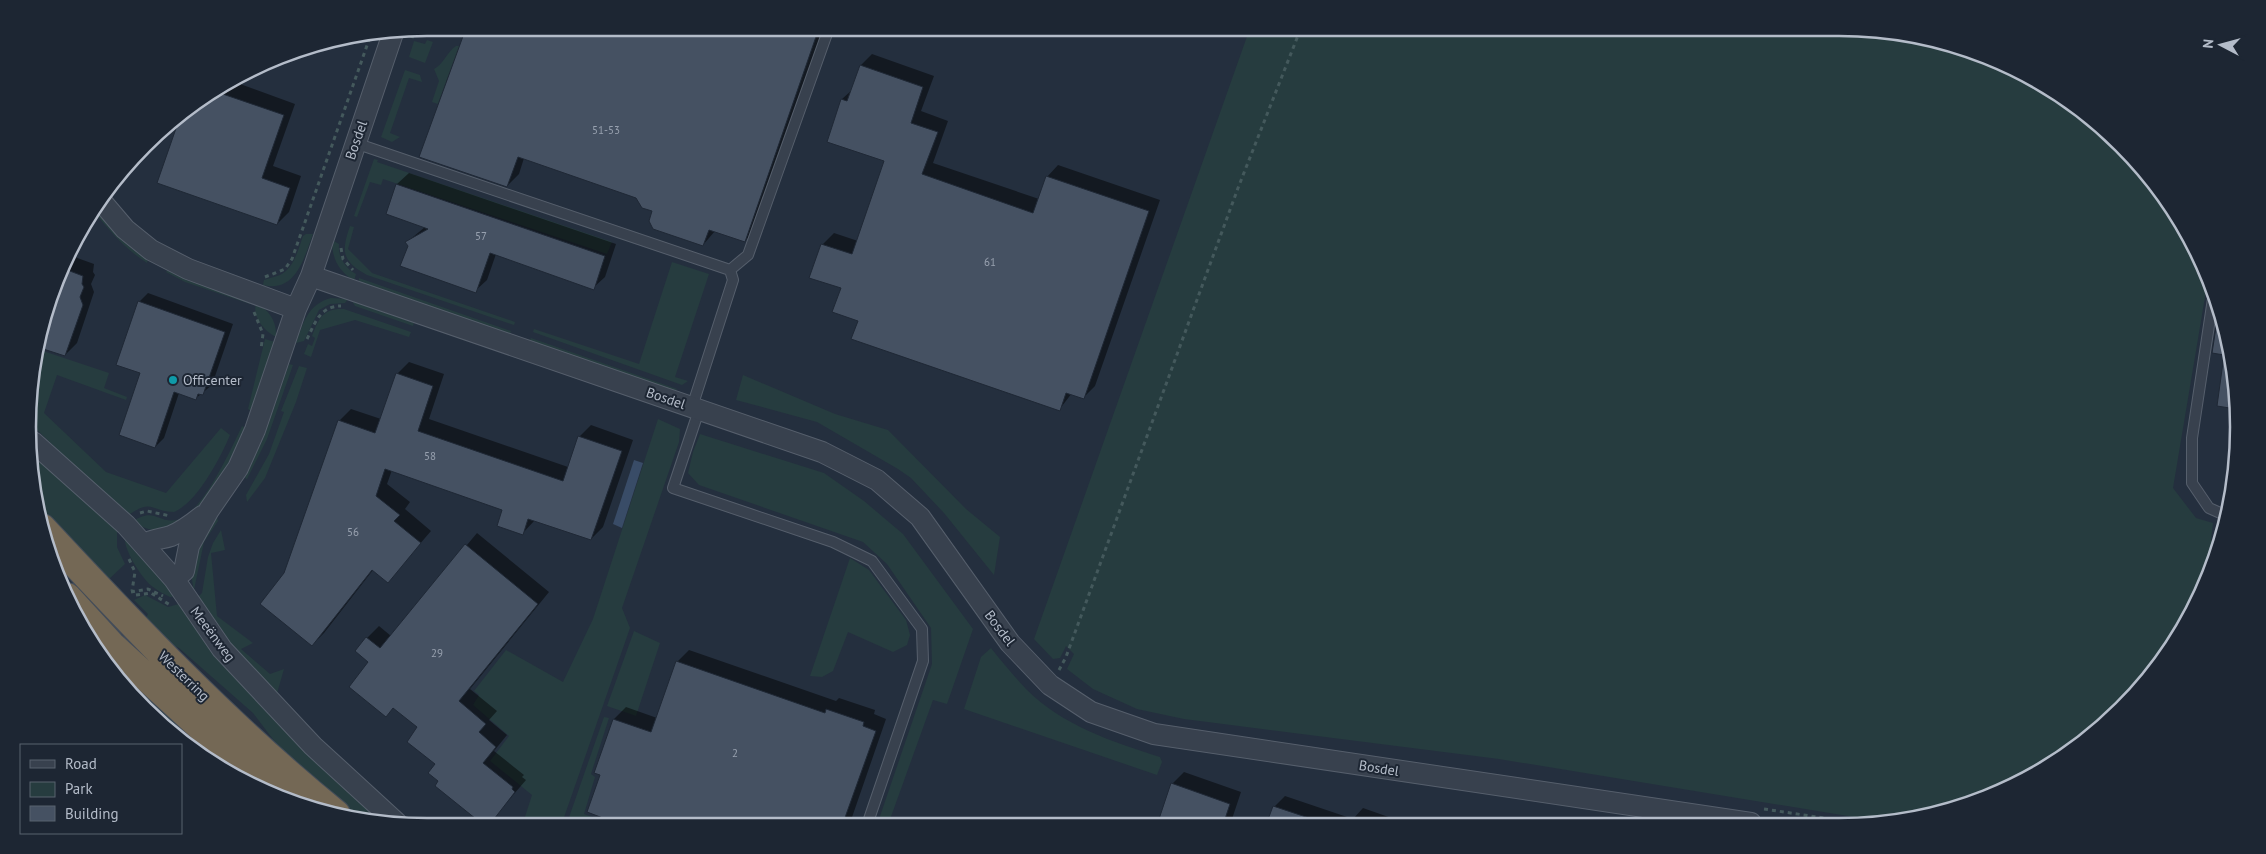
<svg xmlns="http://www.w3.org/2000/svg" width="2266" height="854" font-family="'PT Sans',sans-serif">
	<rect width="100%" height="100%" fill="#242f3e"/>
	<path fill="#263c3f" d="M 1250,28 L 1839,28 L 1943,41 L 2016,69 L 2082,110 L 2140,164 L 2185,228 L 2208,279 L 2173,488 L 2196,518 L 2213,523 L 2211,540 L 2219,542 L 2171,649 L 2103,727 L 2015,785 L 1891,823 L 1871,823 L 1860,818 L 1499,759 L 1184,719 L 1137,709 L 1093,689 L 1067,669 L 1074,654 L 1066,646 L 1060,658 L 1053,659 L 1034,639 Z
		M 427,40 L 433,42 L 425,63 L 409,57 L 414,41 L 425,44 Z
		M 456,46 L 460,46 L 438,104 L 432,102 L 439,81 L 434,69 C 443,65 447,52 456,46 Z
		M 405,70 L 420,75 L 422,82 L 409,78 L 390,133 L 400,137 L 392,142 L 381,137 Z
		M 374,159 L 378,160 L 377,162 L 612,242 L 607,254 L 383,179 L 381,185 L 370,182 L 357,217 L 354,216 Z
		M 96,209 L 148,259 L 147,263 C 125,249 110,231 94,212 Z
		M 350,226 L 354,227 L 348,249 L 372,273 L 515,322 L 514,325 L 367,275 C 342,261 341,252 350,226 Z
		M 306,234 L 313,234 C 304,258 296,293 263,285 L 264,280 C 269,278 275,277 280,275 C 294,268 298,250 303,236 Z
		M 332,240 L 339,244 C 338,257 345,268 356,274 L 354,281 C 338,270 332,259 332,240 Z
		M 672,262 L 709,274 L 675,377 L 688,381 L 682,385 L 533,332 L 534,329 L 639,364 Z
		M 168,270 L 176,275 L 252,301 L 250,304 L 185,282 L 166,272 Z
		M 359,278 L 511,331 L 510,334 L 359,282 Z
		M 331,298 L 348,299 L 345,303 L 330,304 L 319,310 L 304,341 L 296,343 C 303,323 308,304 331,298 Z
		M 352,301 L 414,323 L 413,326 L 355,306 Z
		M 256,303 C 269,310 277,321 276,337 C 264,331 252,317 256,303 Z
		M 344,309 L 411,332 L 409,337 L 355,320 L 320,330 L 311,357 L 304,354 L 308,344 L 312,346 L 315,338 L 312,336 C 319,318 323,308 344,309 Z
		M 531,338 L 677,389 L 675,391 L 529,341 Z
		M 265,339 L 275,342 L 251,411 L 248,409 Z
		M 37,349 L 109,373 L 104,388 L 127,397 L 126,400 L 57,375 L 44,413 L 106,472 L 166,493 L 221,428 L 230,435 C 221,457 197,503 174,512 C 149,511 153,498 127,516 L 33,426 L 31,375 Z
		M 289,364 L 293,365 L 267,439 L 247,479 L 245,478 L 263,439 Z
		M 299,366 L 307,368 L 296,402 L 265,478 L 247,502 L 246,495 L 269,454 L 284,412 L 281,411 Z
		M 743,375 L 835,414 L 888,430 L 966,509 L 1000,537 L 994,575 L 944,513 L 911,478 L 898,469 L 817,422 L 736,400 Z
		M 658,419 L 680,429 L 679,442 L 622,608 L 630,628 L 561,826 L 522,826 L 532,795 L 490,761 L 509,736 L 473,705 L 479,695 L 474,691 L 506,650 L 563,682 L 593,619 Z
		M 242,426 L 245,428 C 228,465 186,561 133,521 C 156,507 156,523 177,520 C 201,516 232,447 242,426 Z
		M 700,434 L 824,473 L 864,501 L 903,534 L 973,629 L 947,704 L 933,700 L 888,825 L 877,825 L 932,664 L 931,628 L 887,564 L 863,542 L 699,485 L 688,473 L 693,452 Z
		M 33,449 L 117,526 L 117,547 L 125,564 L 107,581 L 36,506 Z
		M 217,517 L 218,521 L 204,542 L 194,590 C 186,562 201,538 217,517 Z
		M 221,530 L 225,550 L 211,553 L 217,616 L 253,643 L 241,649 L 270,674 L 284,669 L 276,697 L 255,677 L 197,598 L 202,593 L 208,557 L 213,543 Z
		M 125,535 L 176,596 L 170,597 C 164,594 158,591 153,587 C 142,579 122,548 125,535 Z
		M 850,558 L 869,570 L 906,620 L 910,635 L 907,645 L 893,652 L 848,632 L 833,671 L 822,677 L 810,676 Z
		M 145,595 L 168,607 L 182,603 L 393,822 L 360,818 L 278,746 L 253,713 L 179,648 L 166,642 L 144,621 L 148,614 L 134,600 Z
		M 634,631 L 660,643 L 636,716 L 607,706 Z
		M 991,648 C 1002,662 1014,676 1026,689 C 1063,726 1113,742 1160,757 L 1162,762 L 1157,775 L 964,709 L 981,657 Z
		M 108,655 L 201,747 L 231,773 L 184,744 L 104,659 Z
		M 604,717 L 609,718 L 591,774 L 595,777 L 584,814 L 617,826 L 566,826 Z"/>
	<path fill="#394c67" d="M 634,460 L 643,463 L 622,528 L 613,524 Z"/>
	<path fill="#0007" d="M 468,28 L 826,28 L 756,229 L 745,241 L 715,231 L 703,245 L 637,197 L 524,158 L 519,174 L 507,186 L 446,82 Z
		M 872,54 L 934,76 L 921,111 L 948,121 L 933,163 L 1039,199 L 1047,177 L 1058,165 L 1160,200 L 1095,386 L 1084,397 L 1072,393 L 1059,410 L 859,320 L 822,245 L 834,233 L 858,241 L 886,160 L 828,141 L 842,99 L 852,90 L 861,65 Z
		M 229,80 L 295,104 L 273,166 L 301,176 L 289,212 L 277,224 L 183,113 Z
		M 409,173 L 616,244 L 605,277 L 593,288 L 496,254 L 487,280 L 475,291 L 409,246 L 407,242 L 425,227 L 397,184 Z
		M 69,255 L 94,264 L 93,272 L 95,275 L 91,284 L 94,292 L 77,343 L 65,355 L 38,345 L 49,298 Z
		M 148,293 L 233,324 L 212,385 L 195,399 L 179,393 L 164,438 L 155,447 L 142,373 L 139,302 Z
		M 2222,318 L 2235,375 L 2236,408 L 2218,405 L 2225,354 L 2218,321 Z
		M 409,362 L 444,374 L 429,419 L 568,467 L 579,437 L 591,425 L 633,440 L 603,527 L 591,539 L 535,520 L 522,534 L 504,509 L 392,470 L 387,484 L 410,502 L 405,509 L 431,531 L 388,581 L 373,570 L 324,633 L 312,645 L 285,574 L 339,421 L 351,409 L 381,419 L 397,374 Z
		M 477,533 L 549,592 L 470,689 L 497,711 L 489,720 L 507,735 L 494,751 L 524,775 L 522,777 L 526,780 L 491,821 L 440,781 L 437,764 L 418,727 L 370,662 L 367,638 L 379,626 L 391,636 Z
		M 689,650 L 836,701 L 839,698 L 875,710 L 874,714 L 886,719 L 849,826 L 749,826 L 739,822 L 738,826 L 629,826 L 588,812 L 601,775 L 596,772 L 614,719 L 626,707 L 657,718 L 677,662 Z
		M 1184,772 L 1241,792 L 1230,825 L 1158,825 L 1172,784 Z
		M 1285,796 L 1353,819 L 1363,808 L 1397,820 L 1396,824 L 1268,825 L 1274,807 Z
		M 1001,820 L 1015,825 L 996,825 Z"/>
	<path fill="#455162" stroke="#1f2835" d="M 466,28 L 819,28 L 745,242 L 709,230 L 703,246 L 653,229 L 649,221 L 652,211 L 642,208 L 636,198 L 518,157 L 507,187 L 419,157 Z
		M 860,65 L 923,87 L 911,123 L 938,132 L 922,174 L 1033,213 L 1046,176 L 1149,211 L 1084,399 L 1066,393 L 1060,411 L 851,339 L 858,321 L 832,312 L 841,288 L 809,278 L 821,244 L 852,254 L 884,161 L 827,142 L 841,99 L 847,101 Z
		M 214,91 L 284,115 L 262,178 L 290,188 L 277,225 L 157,183 L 181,114 Z
		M 396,184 L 605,256 L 594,290 L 490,253 L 476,293 L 400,266 L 408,246 L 405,242 L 428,229 L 386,214 Z
		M 62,268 L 83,276 L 82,284 L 84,287 L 80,297 L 83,305 L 65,356 L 37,347 L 49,298 Z
		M 138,301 L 225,332 L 203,395 L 198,394 L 196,400 L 174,392 L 155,448 L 119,435 L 140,373 L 116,365 Z
		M 2219,308 L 2235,375 L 2236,409 L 2217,406 L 2224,355 L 2212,353 Z
		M 396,373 L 433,386 L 418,431 L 563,481 L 578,436 L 622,451 L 591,540 L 528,519 L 523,535 L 497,526 L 502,510 L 385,469 L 376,496 L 400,515 L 394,521 L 421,543 L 388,583 L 372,570 L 312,646 L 260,604 L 284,573 L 338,420 L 375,433 Z
		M 465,544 L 538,604 L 459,701 L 486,724 L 479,732 L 496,747 L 483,763 L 513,787 L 512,789 L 515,792 L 491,823 L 485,819 L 481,823 L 435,786 L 438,781 L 428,773 L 435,764 L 407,742 L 417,727 L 393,708 L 386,717 L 349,687 L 368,662 L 355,651 L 366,637 L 380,648 Z
		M 676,661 L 825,713 L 826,709 L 864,722 L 863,726 L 876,731 L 842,826 L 745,826 L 733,821 L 731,826 L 624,826 L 587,812 L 600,775 L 594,773 L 613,719 L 651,732 Z
		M 1171,783 L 1230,804 L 1223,825 L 1157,825 Z
		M 1273,806 L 1321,822 L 1321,824 L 1266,825 Z"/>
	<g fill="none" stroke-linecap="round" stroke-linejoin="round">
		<g stroke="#565f6c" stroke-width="12">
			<path id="lane" d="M 355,143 L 730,270 L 733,280 L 692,407
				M 730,270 L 748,255 L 829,28
				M 2214,292 L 2192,438 L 2192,483 L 2209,508 L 2227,516
				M 699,410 L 673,488 L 833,542 L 872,561 L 922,629 L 923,661 L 867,825"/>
		</g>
		<g stroke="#565f6c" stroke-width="22">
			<path id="street" d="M 102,202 L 125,229 L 151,250 L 188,269 L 296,309
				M 311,276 L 822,452 L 877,480 L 920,517 L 1010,643 L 1050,685 L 1091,712 L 1154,734 L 1751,823
				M 33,442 L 126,525 L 174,579 L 222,649 L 313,746 L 397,823
				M 144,544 C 153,539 162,539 171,536 C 183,531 192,524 202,516
				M 174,579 L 184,571 L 189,546 L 209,510 L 238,468 L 255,430 L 296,309 L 311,276 L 393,33"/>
		</g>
		<g stroke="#434c59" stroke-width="30">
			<path id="highway" d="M 42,528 C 135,628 230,728 336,814
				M 67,597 L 111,645 L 274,794"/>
		</g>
		<path stroke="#44595c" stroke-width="3" stroke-dasharray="4 4" stroke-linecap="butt" d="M 412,38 L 415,29
			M 341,248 L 343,259 L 353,270
			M 265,277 L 285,269 L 292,259 L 370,37
			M 254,312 L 263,334 L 261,349
			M 307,339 C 315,323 320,306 341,306
			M 140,513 L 147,511 L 170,516
			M 129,559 L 135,572 L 132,591
			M 131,592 L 148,589 L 163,596
			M 136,595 L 151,593 L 170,605
			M 1059,670 L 1066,657 L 1238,188 L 1301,28
			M 1764,809 L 1857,823"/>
		<use href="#lane" stroke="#38414e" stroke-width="10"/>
		<use href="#street" stroke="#38414e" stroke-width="20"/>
		<use href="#highway" stroke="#746855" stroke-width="28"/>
	</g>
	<circle fill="#0f9aa8" stroke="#1d2633" stroke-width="2" cx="173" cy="380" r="5"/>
	<g text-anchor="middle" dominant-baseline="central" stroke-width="4" stroke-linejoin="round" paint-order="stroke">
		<g font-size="11" fill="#98a1af">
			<text x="606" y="130">51-53</text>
			<text x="481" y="236">57</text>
			<text x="990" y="262">61</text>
			<text x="430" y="456">58</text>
			<text x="353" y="532">56</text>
			<text x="437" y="653">29</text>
			<text x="735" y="753">2</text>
		</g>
		<g font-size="14" fill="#b4bcc9" stroke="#1d2633">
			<text transform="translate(356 140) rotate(-71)">Bosdel</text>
			<text transform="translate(666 398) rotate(19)">Bosdel</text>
			<text transform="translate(1000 628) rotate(53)">Bosdel</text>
			<text transform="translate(213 634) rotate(53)">Meeënweg</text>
			<text transform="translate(184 676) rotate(44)">Westerring</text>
			<text transform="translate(1379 768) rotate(9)">Bosdel</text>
		</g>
		<g font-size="14" fill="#b4bcc9" stroke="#1d2633" text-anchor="start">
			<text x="183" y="380">Officenter</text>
		</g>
	</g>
	<path d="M0 0H2266V854H0ZM427 36H1839A391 391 0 0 1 2230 427V427A391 391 0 0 1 1839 818H427A391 391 0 0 1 36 427V427A391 391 0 0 1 427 36Z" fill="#1d2633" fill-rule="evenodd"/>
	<path fill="none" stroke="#b4bcc9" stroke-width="2.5" d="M427 36H1839A391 391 0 0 1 2230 427V427A391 391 0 0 1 1839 818H427A391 391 0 0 1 36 427V427A391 391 0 0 1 427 36Z"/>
	<rect x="20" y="744" width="162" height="90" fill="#1d2633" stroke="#59626f"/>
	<rect x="30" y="760" width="25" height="8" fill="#38414e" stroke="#59626f"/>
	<text x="65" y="769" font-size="15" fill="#b4bcc9">Road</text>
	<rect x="30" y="782" width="25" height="15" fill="#263c3f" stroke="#59626f"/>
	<text x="65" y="794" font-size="15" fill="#b4bcc9">Park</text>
	<rect x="30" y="806" width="25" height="15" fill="#455162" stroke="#59626f"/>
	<text x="65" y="819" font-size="15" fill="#b4bcc9">Building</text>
	<g transform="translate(2221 45) rotate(276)" stroke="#1d2633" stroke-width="4" paint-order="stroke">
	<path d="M0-4L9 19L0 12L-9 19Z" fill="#b4bcc9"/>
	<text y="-8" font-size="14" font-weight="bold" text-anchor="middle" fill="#b4bcc9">N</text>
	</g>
</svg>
